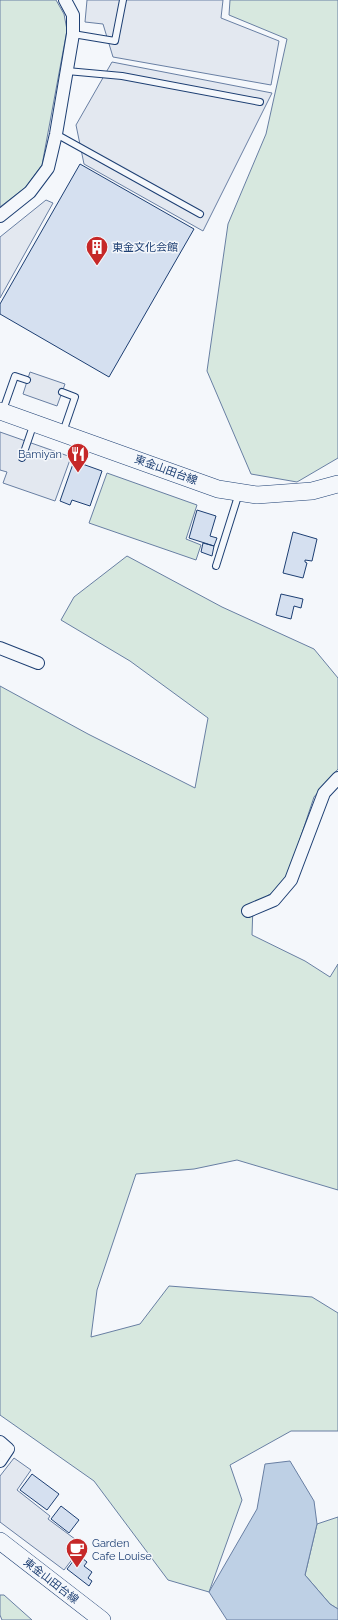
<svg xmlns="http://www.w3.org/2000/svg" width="338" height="1620" font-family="Raleway,'Noto Sans JP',sans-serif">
	<rect width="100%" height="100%" fill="#f4f7fb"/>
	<path fill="#d7e8df" stroke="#687fa3" d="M 0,0 L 56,0 L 64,14 L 67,30 L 42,165 L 26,187 L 0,207 Z
		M 230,0 L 338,0 L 338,458 L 297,482 L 251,474 L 207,371 L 228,224 L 266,134 L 287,39 L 229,15 Z
		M 107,473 L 197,505 L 186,539 L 201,545 L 196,560 L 89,523 Z
		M 127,556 L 222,607 L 314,649 L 338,678 L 338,769 L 314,797 L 288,875 L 272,893 L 253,905 L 252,935 L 305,961 L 330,977 L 338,964 L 338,1190 L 237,1160 L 194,1169 L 136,1174 L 97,1290 L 91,1337 L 140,1324 L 169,1286 L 312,1297 L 338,1313 L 338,1431 L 291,1431 L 230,1465 L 242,1500 L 209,1592 L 168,1580 L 94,1481 L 0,1415 L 0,686 L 88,734 L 195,788 L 208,718 L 130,661 L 61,620 L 74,597 Z
		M 338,1517 L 338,1609 L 330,1604 L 305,1575 L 317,1524 Z
		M 0,1595 L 4,1595 L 32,1620 L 2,1620 L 0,1615 Z"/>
	<path fill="#e3e8f0" stroke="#687fa3" d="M 87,0 L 223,0 L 221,18 L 279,41 L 271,85 L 113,57 L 103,24 L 85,22 Z
		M 112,62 L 272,93 L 203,231 L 84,164 L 76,125 Z
		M 46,200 L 53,203 L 0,298 L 0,237 Z
		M 30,372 L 65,384 L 57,406 L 23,394 Z
		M 0,432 L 71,457 L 55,501 L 3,483 L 7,472 L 0,470 Z
		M 14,1458 L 31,1470 L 17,1490 L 50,1516 L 48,1519 L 83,1545 L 64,1570 L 0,1522 L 0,1476 Z"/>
	<path fill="#bed0e5" stroke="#687fa3" d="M 290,1461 L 314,1501 L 317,1524 L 305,1575 L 330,1604 L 338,1609 L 338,1620 L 227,1620 L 209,1592 L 257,1509 L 265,1464 Z"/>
	<path fill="#d5e0f0" stroke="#1d3f73" d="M 80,164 L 194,229 L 109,377 L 0,314 L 0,304 Z
		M 74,461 L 102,471 L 90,506 L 72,500 L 70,505 L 60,501 Z
		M 197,510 L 216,516 L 210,536 L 217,538 L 214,546 L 189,538 Z
		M 293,532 L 317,539 L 312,561 L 305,560 L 305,562 L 307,563 L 303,578 L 283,573 Z
		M 203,543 L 214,546 L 212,556 L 201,552 Z
		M 281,594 L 303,599 L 301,608 L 294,606 L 291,619 L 276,615 Z
		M 32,1474 L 59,1494 L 47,1510 L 20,1490 Z
		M 61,1506 L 79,1520 L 69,1533 L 51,1519 Z
		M 78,1555 L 87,1562 L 84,1566 L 92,1572 L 88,1578 L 92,1581 L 89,1586 L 67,1569 Z"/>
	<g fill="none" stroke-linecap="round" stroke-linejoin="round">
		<g stroke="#1d3f73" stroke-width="8">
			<path id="service" d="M 73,34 L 115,41 L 123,0
				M 67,71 L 122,76 L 260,102
				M 56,134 L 200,214
				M 62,392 L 75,397 L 63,432
				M 3,410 L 15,376 L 27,380
				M 22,458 L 34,423
				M 216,566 L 239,493"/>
		</g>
		<g stroke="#1d3f73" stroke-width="14">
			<path id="minor" d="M 0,216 L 30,192 L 48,168 L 56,134 L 73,34 L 73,15 L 65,0
				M 0,648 L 38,663
				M 248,911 L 274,900 L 291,880 L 324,793 L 338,778
				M 0,1442 L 8,1449 L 0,1461"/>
		</g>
		<g stroke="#1d3f73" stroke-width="18">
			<path id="secondary" d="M 0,411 L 218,489 L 257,495 L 312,491 L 338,484
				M 0,1541 L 102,1620"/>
		</g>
		<use href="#service" stroke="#f4f7fb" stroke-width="6"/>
		<use href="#minor" stroke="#f4f7fb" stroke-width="12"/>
		<use href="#secondary" stroke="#f4f7fb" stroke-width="17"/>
	</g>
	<defs>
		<g id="building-pin" transform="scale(1.15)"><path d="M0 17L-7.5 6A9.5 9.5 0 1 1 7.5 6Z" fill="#c62828" stroke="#f4f7fb"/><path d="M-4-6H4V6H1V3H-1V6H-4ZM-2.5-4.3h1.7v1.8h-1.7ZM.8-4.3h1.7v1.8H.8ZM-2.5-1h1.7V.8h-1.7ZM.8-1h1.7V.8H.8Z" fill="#fff"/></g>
		<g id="restaurant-pin" transform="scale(1.15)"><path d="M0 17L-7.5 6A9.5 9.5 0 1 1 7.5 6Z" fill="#c62828" stroke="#f4f7fb"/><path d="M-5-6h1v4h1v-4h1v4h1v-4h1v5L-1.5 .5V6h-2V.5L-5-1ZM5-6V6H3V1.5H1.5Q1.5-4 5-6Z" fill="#fff"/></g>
		<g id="cafe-pin" transform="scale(1.15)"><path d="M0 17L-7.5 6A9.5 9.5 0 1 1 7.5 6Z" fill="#c62828" stroke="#f4f7fb"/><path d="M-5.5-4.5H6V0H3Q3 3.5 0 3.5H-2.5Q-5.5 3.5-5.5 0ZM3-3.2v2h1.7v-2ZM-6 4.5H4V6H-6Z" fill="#fff"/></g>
	</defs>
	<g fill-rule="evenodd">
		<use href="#building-pin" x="97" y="247"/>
		<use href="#restaurant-pin" x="78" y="454"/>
		<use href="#cafe-pin" x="77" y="1549"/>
	</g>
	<g text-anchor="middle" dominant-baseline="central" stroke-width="3" stroke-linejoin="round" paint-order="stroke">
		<g font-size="11" fill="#1d3f73" stroke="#f4f7fb" text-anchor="start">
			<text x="112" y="247">東金文化会館</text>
			<text x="62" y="454" text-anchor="end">Bamiyan</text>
			<text x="92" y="1543">Garden<tspan x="92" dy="13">Cafe Louise</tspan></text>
		</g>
		<g font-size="11" fill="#1d3f73" stroke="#f4f7fb">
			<text transform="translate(166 470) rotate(20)">東金山田台線</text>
			<text transform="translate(51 1581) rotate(38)">東金山田台線</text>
		</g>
	</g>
</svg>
